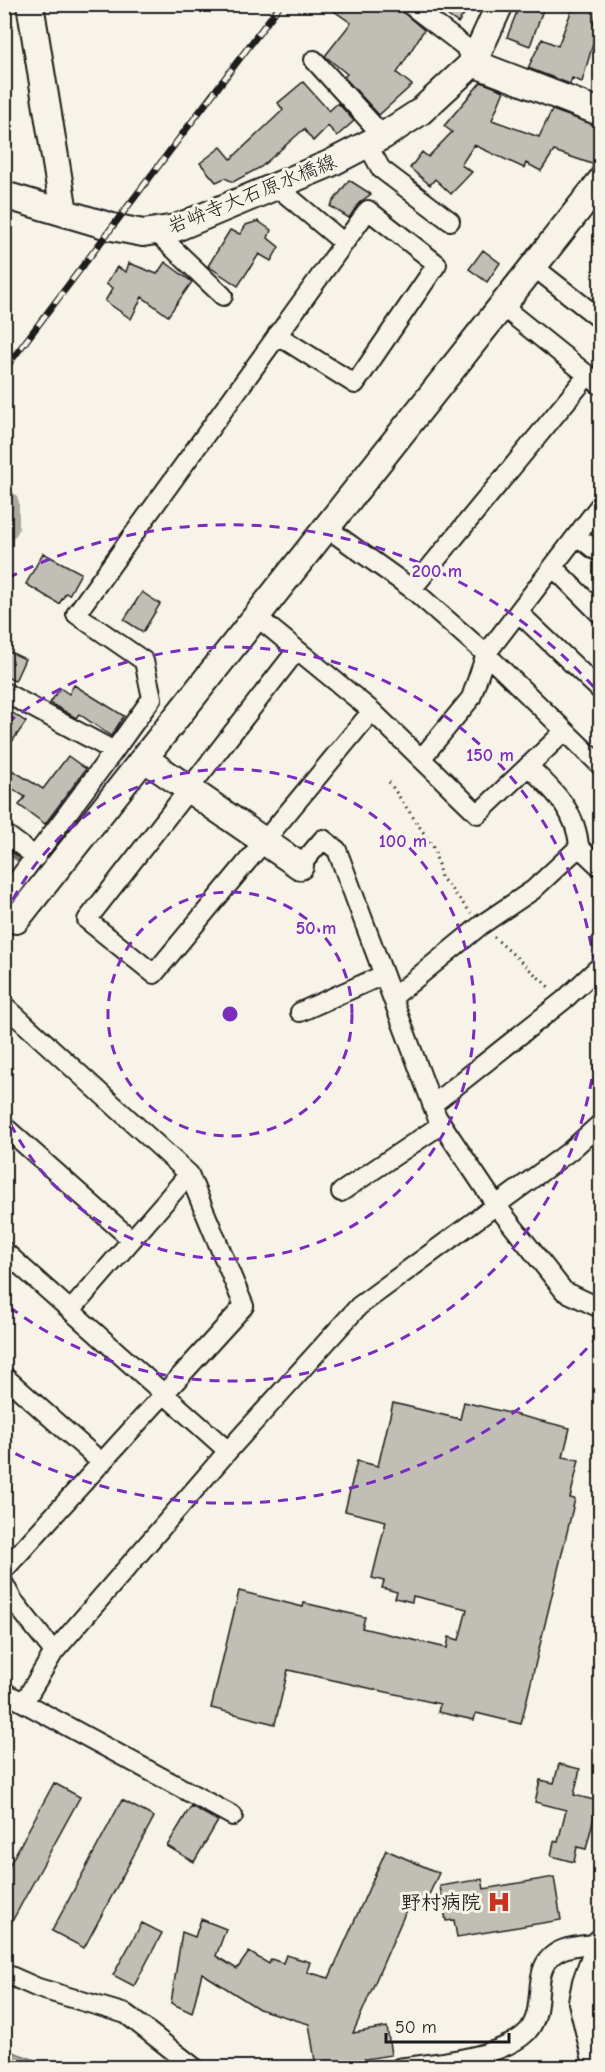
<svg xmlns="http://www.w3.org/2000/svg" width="605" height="2072" font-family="'Comic Neue','Klee One',sans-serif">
	<rect width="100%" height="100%" fill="#f7f3e8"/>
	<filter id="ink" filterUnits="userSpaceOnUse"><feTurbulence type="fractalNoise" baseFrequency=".0167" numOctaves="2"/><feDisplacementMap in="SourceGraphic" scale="12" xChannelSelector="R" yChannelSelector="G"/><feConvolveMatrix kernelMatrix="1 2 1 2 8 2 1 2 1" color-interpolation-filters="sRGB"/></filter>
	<g filter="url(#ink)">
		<path fill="#aca9a2" stroke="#72716c" stroke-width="1.5" d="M 5,2049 L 54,2067 L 5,2067 Z"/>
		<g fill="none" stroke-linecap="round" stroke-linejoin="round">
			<path stroke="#72716c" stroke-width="5" d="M 590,176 L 600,153
				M 463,335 L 535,244
				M 4,850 L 41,874"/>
			<path stroke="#aca9a2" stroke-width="30" d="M 4,504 L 4,526"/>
		</g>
		<path fill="#c0beb5" stroke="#1c1c1c" stroke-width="1.5" d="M 324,4 L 393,4 L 424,30 L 397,73 L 412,85 L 379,115 L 344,77 L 347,74 L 325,56 L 351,23 Z
			M 432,4 L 471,4 L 458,23 Z
			M 520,4 L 545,4 L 530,46 L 507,37 Z
			M 574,4 L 600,7 L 593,24 L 598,26 L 582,82 L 572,78 L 570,84 L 528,68 L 542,39 L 558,46 Z
			M 303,82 L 329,111 L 338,103 L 354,121 L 337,136 L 328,126 L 313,141 L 304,129 L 261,167 L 233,182 L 225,178 L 216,182 L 200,163 L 221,147 L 231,159 L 283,110 L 278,103 Z
			M 481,82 L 504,91 L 492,120 L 539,137 L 552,110 L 600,127 L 600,143 L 592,164 L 554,151 L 541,171 L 526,163 L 524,168 L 474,145 L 461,165 L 472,172 L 451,194 L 435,179 L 430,185 L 410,168 L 422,152 L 428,157 L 452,132 L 444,126 Z
			M 349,180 L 371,194 L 359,203 L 349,218 L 330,206 Z
			M 258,221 L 271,230 L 268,238 L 279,247 L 271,261 L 259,254 L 238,286 L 208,266 L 230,230 L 240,234 L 246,225 Z
			M 483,250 L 500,263 L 487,282 L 469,269 Z
			M 165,262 L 192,282 L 168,316 L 142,297 L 131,319 L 105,301 L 113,288 L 106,284 L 117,267 L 126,272 L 129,263 L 157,274 Z
			M 43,553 L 81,573 L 69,595 L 66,593 L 59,604 L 26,584 Z
			M 142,592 L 160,604 L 143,632 L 124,620 Z
			M 4,649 L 25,659 L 15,681 L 4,676 Z
			M 74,685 L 124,716 L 111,736 L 79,714 L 76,718 L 50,703 L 60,688 L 69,694 Z
			M 4,707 L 26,722 L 4,753 Z
			M 68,756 L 86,769 L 45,824 L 19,805 L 25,797 L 4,783 L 4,765 L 43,789 Z
			M 464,1402 L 570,1428 L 563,1457 L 579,1460 L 570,1498 L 575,1499 L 521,1724 L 476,1713 L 474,1720 L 438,1712 L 440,1704 L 288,1670 L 275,1724 L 211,1708 L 239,1591 L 303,1607 L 304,1603 L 365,1617 L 362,1628 L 447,1648 L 449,1637 L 459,1640 L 467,1609 L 413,1596 L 412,1602 L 395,1598 L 397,1592 L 382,1588 L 384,1581 L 372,1578 L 386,1521 L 345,1511 L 357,1461 L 378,1466 L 393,1403 L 460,1419 Z
			M 559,1764 L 580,1769 L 574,1795 L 598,1801 L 586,1849 L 577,1847 L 574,1862 L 551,1856 L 554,1841 L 558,1842 L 566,1810 L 535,1802 L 540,1780 L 554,1783 Z
			M 54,1783 L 80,1797 L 4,1936 L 4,1875 Z
			M 122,1800 L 154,1817 L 84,1948 L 52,1931 Z
			M 191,1806 L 218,1821 L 194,1862 L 167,1846 Z
			M 386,1850 L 439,1873 L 422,1910 L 409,1904 L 353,2033 L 387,2027 L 391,2055 L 316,2067 L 309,2024 L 259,2009 L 202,1973 L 192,2013 L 171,2003 L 182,1932 L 195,1937 L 201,1919 L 226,1929 L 216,1956 L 237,1969 L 249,1952 L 269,1964 L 271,1959 L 283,1963 L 286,1955 L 310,1962 L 307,1972 L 329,1978 Z
			M 554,1877 L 561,1920 L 457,1937 L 454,1920 L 446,1921 L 440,1886 L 482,1879 L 484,1889 Z
			M 142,1923 L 162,1933 L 134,1986 L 113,1975 Z"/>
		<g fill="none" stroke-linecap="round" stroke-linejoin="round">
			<g stroke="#1c1c1c" stroke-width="22">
				<path id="street" d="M 409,4 L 464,46 L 473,63
					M 314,60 L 383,136
					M 367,144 L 381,169 L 450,221
					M 276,186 L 344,243
					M 157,233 L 223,296
					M 534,267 L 600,319
					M 503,307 L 600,385
					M 327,528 L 412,589 L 486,654 L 600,765
					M 577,536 L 595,550 L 600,547
					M 553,567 L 600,614
					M 412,589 L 588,375
					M 518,612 L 600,690
					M 257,617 L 372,711 L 154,974 L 87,920 L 297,650
					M 4,692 L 114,751 L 4,898
					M 372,711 L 478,814 L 565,731
					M 114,751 L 152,698 L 144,661 L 76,614 L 368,210 L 437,264 L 355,384 L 277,335
					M 421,759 L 471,698 L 486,654 L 600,505
					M 528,766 C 553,790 577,811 579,847
					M 4,833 L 36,857
					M 300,866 L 323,839 L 337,850 L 437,1117 L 496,1205 L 564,1291 L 600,1308
					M 392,998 L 481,925 L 533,890 L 579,847 L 600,867
					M 4,1005 L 189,1174 L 244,1306 L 4,1570
					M 300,1012 L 383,975
					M 432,1105 L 564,1000 L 600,966
					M 4,1126 L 132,1240
					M 341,1192 L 442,1124
					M 4,1251 L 228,1451
					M 71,1310 L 189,1174
					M 4,1376 L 102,1463
					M 4,1584 L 12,1599 L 54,1652
					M 4,1692 L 233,1816
					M 24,1702 L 54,1652 L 228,1451 L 359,1306 L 570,1151 L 600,1124
					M 4,1973 L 38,1988 L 126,2014 L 195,2068
					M 399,2068 C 433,2063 502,2058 527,2032 C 550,2007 525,1963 564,1949 C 575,1945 589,1945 600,1943"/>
			</g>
			<g stroke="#1c1c1c" stroke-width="30">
				<path id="secondary" d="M 30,4 L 64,212
					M 473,63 L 600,112
					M 4,195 L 112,227 L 143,233 L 176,228 L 329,164 L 383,136 L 420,112 L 473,63 L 500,4
					M 145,759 L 300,866
					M 4,912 L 16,920 L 600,182
					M 598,2068 L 582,2002 L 586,1982 L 600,1943"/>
			</g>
			<path stroke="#1c1c1c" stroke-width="3" stroke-dasharray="1.5 4.5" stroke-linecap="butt" d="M 389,782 L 434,848 L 441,877 L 471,913
				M 494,937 L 551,989"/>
			<use href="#street" stroke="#f7f3e8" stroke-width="18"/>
			<use href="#secondary" stroke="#f7f3e8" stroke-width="26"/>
			<g stroke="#1c1c1c" stroke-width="7">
				<path id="rail" d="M 4,370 L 281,4"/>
			</g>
			<use href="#rail" stroke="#f7f3e8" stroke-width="4.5" stroke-dasharray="14" stroke-linecap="butt"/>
		</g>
	</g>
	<g fill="none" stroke="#7b2cbf" stroke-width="3" stroke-dasharray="10 8">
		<circle cx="230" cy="1014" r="122"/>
		<path d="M5 916A245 245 0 1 1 5 1112"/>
		<path d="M7 723A367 367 0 1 1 7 1305"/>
		<path d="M599 1335A489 489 0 0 1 8 1450M8 578A489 489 0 0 1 599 693"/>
	</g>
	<defs>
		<g id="hospital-bare" transform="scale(1.8)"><path d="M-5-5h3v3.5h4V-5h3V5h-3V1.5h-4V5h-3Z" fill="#c8321e" stroke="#f7f3e8" stroke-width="2.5" paint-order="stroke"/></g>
	</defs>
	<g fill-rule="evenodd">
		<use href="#hospital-bare" x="499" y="1902"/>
	</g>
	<g text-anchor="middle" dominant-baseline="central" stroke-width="6" stroke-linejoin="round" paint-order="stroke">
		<g font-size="20" fill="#1c1c1c" stroke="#f7f3e8">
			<text transform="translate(252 194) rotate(-22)">岩峅寺大石原水橋線</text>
		</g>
		<g font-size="20" font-weight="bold" fill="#1c1c1c" stroke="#f7f3e8" text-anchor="end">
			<text x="481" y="1902">野村病院</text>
		</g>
	</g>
	<circle cx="230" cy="1014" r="9" fill="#7b2cbf" stroke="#f7f3e8" stroke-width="3"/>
	<g font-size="18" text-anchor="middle" font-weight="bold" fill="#7b2cbf" stroke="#f7f3e8" stroke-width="6" stroke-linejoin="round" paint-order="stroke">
		<text x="437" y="577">200 m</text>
		<text x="490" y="761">150 m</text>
		<text x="403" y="847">100 m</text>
		<text x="316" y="934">50 m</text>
	</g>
	<rect width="605" height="2072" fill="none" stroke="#f7f3e8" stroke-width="24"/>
	<rect x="12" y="12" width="581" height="2048" fill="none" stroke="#1c1c1c" stroke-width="2" filter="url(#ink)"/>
	<path d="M386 2033v9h123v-9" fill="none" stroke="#1c1c1c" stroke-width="3"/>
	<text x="395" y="2033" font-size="18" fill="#1c1c1c" stroke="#f7f3e8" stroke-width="4.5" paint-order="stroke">50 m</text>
</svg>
